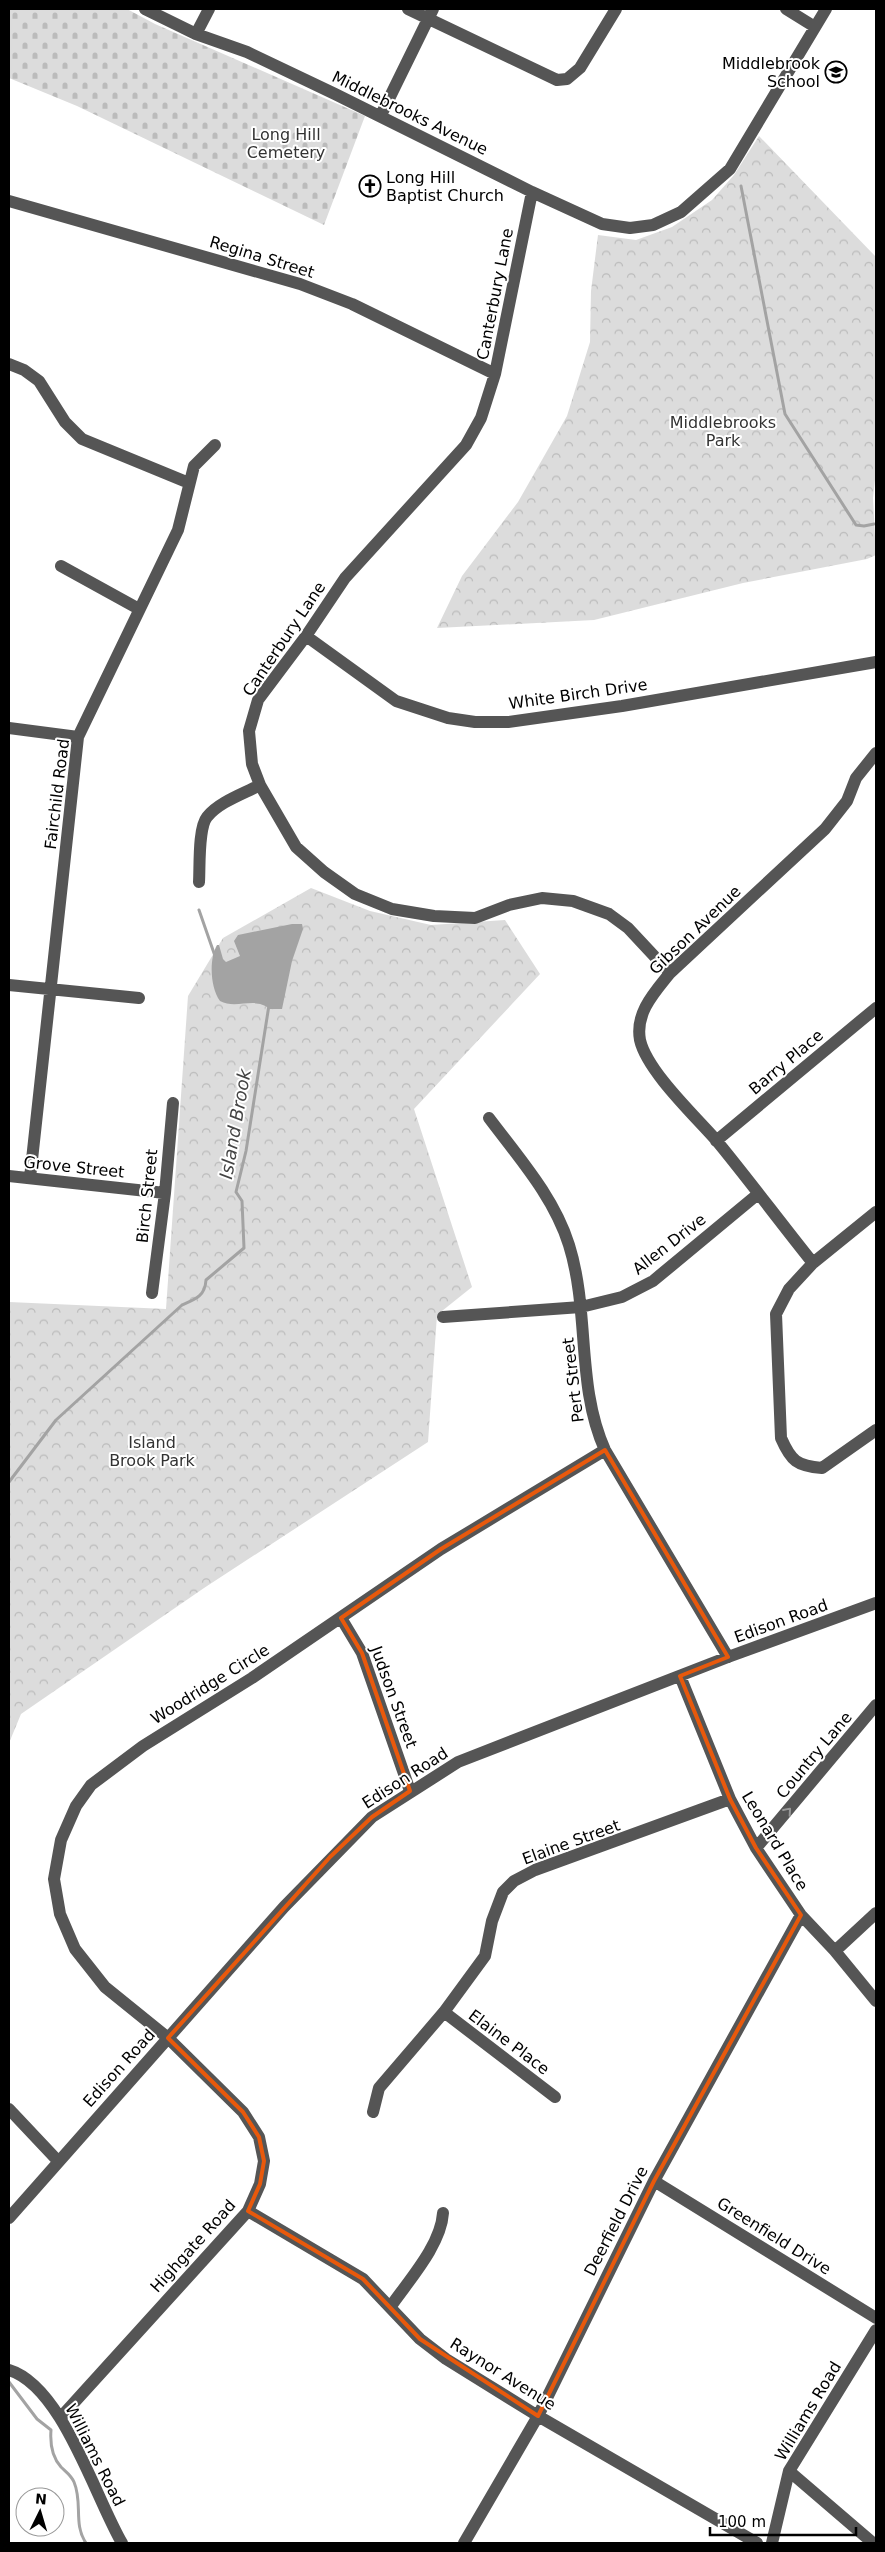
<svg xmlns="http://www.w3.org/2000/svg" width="885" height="2552" font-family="'DejaVu Sans',sans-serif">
	<defs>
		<pattern id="forest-crowns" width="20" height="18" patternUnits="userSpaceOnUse" patternTransform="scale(1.25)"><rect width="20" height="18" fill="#dcdcdc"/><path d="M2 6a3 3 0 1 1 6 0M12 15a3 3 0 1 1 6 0" fill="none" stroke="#bbb"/></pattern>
		<pattern id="cemetery-stones" width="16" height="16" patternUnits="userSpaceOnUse" patternTransform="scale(1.25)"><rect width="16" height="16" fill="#dcdcdc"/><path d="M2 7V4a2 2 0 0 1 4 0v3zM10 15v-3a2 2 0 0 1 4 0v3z" fill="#bbb"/></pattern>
	</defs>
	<rect width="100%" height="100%" fill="#fff"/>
	<path fill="url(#forest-crowns)" d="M 759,136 L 876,257 L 876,471 L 873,498 L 876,555 L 867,559 L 743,583 L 594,620 L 437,628 L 462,576 L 518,502 L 567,416 L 590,342 L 591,291 L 598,235 L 636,240 L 672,227 L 712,200 L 734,175 Z
		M 311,888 L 370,911 L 431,925 L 505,920 L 540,974 L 414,1109 L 472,1287 L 437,1315 L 428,1442 L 204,1588 L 21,1714 L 9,1743 L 9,1302 L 166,1309 L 188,996 L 223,938 Z"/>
	<path fill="url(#cemetery-stones)" d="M 9,9 L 127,9 L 155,24 L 365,116 L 324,225 L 77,106 L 9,78 Z"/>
	<path fill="#a3a3a3" d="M 292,924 L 302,924 L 303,929 L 292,961 L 282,1009 L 270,1009 C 255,996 236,1010 220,1001 C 210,987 209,959 217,945 L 219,945 L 223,959 L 226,962 L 240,956 L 234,941 L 238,935 Z"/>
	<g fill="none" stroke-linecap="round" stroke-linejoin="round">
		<path stroke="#a3a3a3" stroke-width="3" d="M 741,186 L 785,414 L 856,525 L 864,526 L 874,524
			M 199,910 L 215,956
			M 9,1482 L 56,1420 L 182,1305 C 196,1299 205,1296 206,1280 L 244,1248 L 242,1201 L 236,1192 L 246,1151 L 269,1005
			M 9,2382 L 37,2419 L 51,2430 C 50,2443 52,2457 61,2467 C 66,2472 71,2475 74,2482 C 83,2503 73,2524 86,2543"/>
		<path stroke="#555" stroke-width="12" d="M 145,9 L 196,34 L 247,52 L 335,94 L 532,192 L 602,224 L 630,228 L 653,225 L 681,212 L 730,169 L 826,9
			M 408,9 L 557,80 L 567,79 L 580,68 L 616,9
			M 786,9 L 815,27
			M 196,34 L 209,9
			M 381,115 L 433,9
			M 532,192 L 495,374 L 481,418 L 466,445 L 345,578 L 306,636 L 258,700 L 249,731 L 252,764 L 260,785 L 296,847 L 324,872 L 355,894 L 392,909 L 434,916 L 475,918 L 509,905 L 542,898 L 573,901 L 609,914 L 628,928 L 670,973
			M 9,201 L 300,284 L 352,304 L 495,374
			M 9,364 L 24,370 L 39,381 L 65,422 L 82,439 L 189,483
			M 61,566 L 139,609
			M 306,636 L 396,701 L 448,718 L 475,722 L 508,722 L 622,706 L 876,662
			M 9,728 L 78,737
			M 199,882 C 200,867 198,828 207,817 C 219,802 243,794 260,785
			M 9,985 L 139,998
			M 489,1118 C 519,1158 554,1197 569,1245 C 590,1312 576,1386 605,1450 L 728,1657
			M 716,1141 L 876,1008
			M 9,1176 L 165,1193
			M 30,1178 L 78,737 L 178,530 L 194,466 L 215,445
			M 876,1212 L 813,1263 L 789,1289 L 776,1314 L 781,1438 C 791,1461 797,1466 822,1468 L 876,1430
			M 813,1263 C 780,1222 749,1180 716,1140 C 695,1116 647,1071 640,1040 C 635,1013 654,993 670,973 L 825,829 L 847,801 L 856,778 L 876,753
			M 152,1293 L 165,1193 L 173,1103
			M 443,1317 L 581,1307 L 622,1297 L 653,1281 L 758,1194
			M 341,1618 L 362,1653 L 410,1791
			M 680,1676 L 730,1799 L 756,1848 L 801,1915 L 835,1951 L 876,2001
			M 756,1848 L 876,1705
			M 835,1951 L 876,1913
			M 444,2012 L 555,2097
			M 9,2109 L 58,2161
			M 373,2112 L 379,2088 L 444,2012 L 485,1956 L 492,1921 L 503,1892 L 514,1881 L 535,1870 L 730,1799
			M 654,2181 L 876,2318
			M 248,2211 L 363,2279 L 420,2339 L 446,2359 L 538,2416 L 757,2543
			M 9,2218 L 284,1907 L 372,1817 L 458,1762 L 728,1657 L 876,1603
			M 391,2306 C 409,2280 441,2245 443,2213
			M 9,2370 C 62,2386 95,2497 122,2543
			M 61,2417 L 248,2211 L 260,2184 L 264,2161 L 259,2137 L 243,2112 L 168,2038 L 105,1987 L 75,1949 L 60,1914 L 54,1879 L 61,1840 L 76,1806 L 91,1785 L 143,1746 L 252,1678 L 441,1549 L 605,1450
			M 789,2471 L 873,2543
			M 464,2543 L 538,2416 L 654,2181 L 801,1915
			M 772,2543 L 789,2471 L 876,2330"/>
	</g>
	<defs><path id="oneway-chevron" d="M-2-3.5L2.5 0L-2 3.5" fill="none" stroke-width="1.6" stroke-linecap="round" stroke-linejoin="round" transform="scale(1.25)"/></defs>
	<use stroke="#999" href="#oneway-chevron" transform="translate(788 1811) rotate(-49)"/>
	<path fill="none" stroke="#e8590c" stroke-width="4" stroke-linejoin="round" d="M 605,1450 L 728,1657 L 680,1676 L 730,1799 L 756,1848 L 801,1915 L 654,2181 L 538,2416 L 420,2339 L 363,2279 L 248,2211 L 260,2184 L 264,2161 L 259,2137 L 243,2112 L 168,2038 L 330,1857 L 372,1817 L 410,1791 L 362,1653 L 341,1618 L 441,1549 Z"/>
	<defs>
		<g id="school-ring" transform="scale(1.125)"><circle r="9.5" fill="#fff" stroke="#000" stroke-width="1.5"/><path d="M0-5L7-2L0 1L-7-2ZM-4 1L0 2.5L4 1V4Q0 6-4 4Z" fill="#000"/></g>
		<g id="church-ring" transform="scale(1.125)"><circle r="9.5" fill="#fff" stroke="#000" stroke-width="1.5"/><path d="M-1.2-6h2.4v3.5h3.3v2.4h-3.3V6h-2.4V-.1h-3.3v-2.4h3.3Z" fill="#000"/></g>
	</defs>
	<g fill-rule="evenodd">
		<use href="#school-ring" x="836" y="72"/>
		<use href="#church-ring" x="370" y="186"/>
	</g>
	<g text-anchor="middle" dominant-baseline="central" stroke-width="4" stroke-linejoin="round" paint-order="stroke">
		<g font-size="16" fill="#000" stroke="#fff" text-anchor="end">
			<text x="820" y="63">Middlebrook<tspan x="820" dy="18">School</tspan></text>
			<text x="386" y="177" text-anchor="start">Long Hill<tspan x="386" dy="18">Baptist Church</tspan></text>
		</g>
		<g font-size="16" fill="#000" stroke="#fff">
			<text transform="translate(410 113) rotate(26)">Middlebrooks Avenue</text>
			<text transform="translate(262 257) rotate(17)">Regina Street</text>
			<text transform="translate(495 294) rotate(-79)">Canterbury Lane</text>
			<text transform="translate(284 639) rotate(-56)">Canterbury Lane</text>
			<text transform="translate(578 694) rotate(-8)">White Birch Drive</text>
			<text transform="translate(57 794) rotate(-83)">Fairchild Road</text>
			<text transform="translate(695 930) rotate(-44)">Gibson Avenue</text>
			<text transform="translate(786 1062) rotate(-40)">Barry Place</text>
			<text transform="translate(74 1167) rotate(6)">Grove Street</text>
			<text transform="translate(147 1196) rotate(-84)">Birch Street</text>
			<text transform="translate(669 1244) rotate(-38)">Allen Drive</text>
			<text transform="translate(573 1380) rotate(-97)">Pert Street</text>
			<text transform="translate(781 1621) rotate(-20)">Edison Road</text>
			<text transform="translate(210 1684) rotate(-32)">Woodridge Circle</text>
			<text transform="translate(394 1697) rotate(70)">Judson Street</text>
			<text transform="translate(814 1755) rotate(-50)">Country Lane</text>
			<text transform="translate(405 1778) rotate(-33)">Edison Road</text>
			<text transform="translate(775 1841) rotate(59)">Leonard Place</text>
			<text transform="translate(571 1842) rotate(-20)">Elaine Street</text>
			<text transform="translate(509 2042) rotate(37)">Elaine Place</text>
			<text transform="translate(119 2068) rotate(-48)">Edison Road</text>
			<text transform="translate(616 2221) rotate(-63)">Deerfield Drive</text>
			<text transform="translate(774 2236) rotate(32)">Greenfield Drive</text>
			<text transform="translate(193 2246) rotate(-48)">Highgate Road</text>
			<text transform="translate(503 2374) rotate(32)">Raynor Avenue</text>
			<text transform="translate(808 2411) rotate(-59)">Williams Road</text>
			<text transform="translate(95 2455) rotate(63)">Williams Road</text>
		</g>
		<g font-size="16" fill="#333" stroke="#fff">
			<text x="286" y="134">Long Hill<tspan x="286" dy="18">Cemetery</tspan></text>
			<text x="723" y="422">Middlebrooks<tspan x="723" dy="18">Park</tspan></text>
			<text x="152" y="1442">Island<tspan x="152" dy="18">Brook Park</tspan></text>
		</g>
		<g font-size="18" font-style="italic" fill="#444" stroke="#fff">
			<text transform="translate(235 1124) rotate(-80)">Island Brook</text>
		</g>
	</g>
	<rect width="885" height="2552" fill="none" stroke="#000000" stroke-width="20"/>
	<g transform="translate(40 2512) rotate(5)"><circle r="24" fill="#ffffff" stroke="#999999"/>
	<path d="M0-4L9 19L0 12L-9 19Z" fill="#000000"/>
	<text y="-8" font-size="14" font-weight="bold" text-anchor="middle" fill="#000000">N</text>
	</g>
	<path d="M710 2527v8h146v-8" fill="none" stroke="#000000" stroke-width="2.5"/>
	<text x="718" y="2527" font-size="15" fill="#000000" stroke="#ffffff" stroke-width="4" paint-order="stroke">100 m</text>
</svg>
